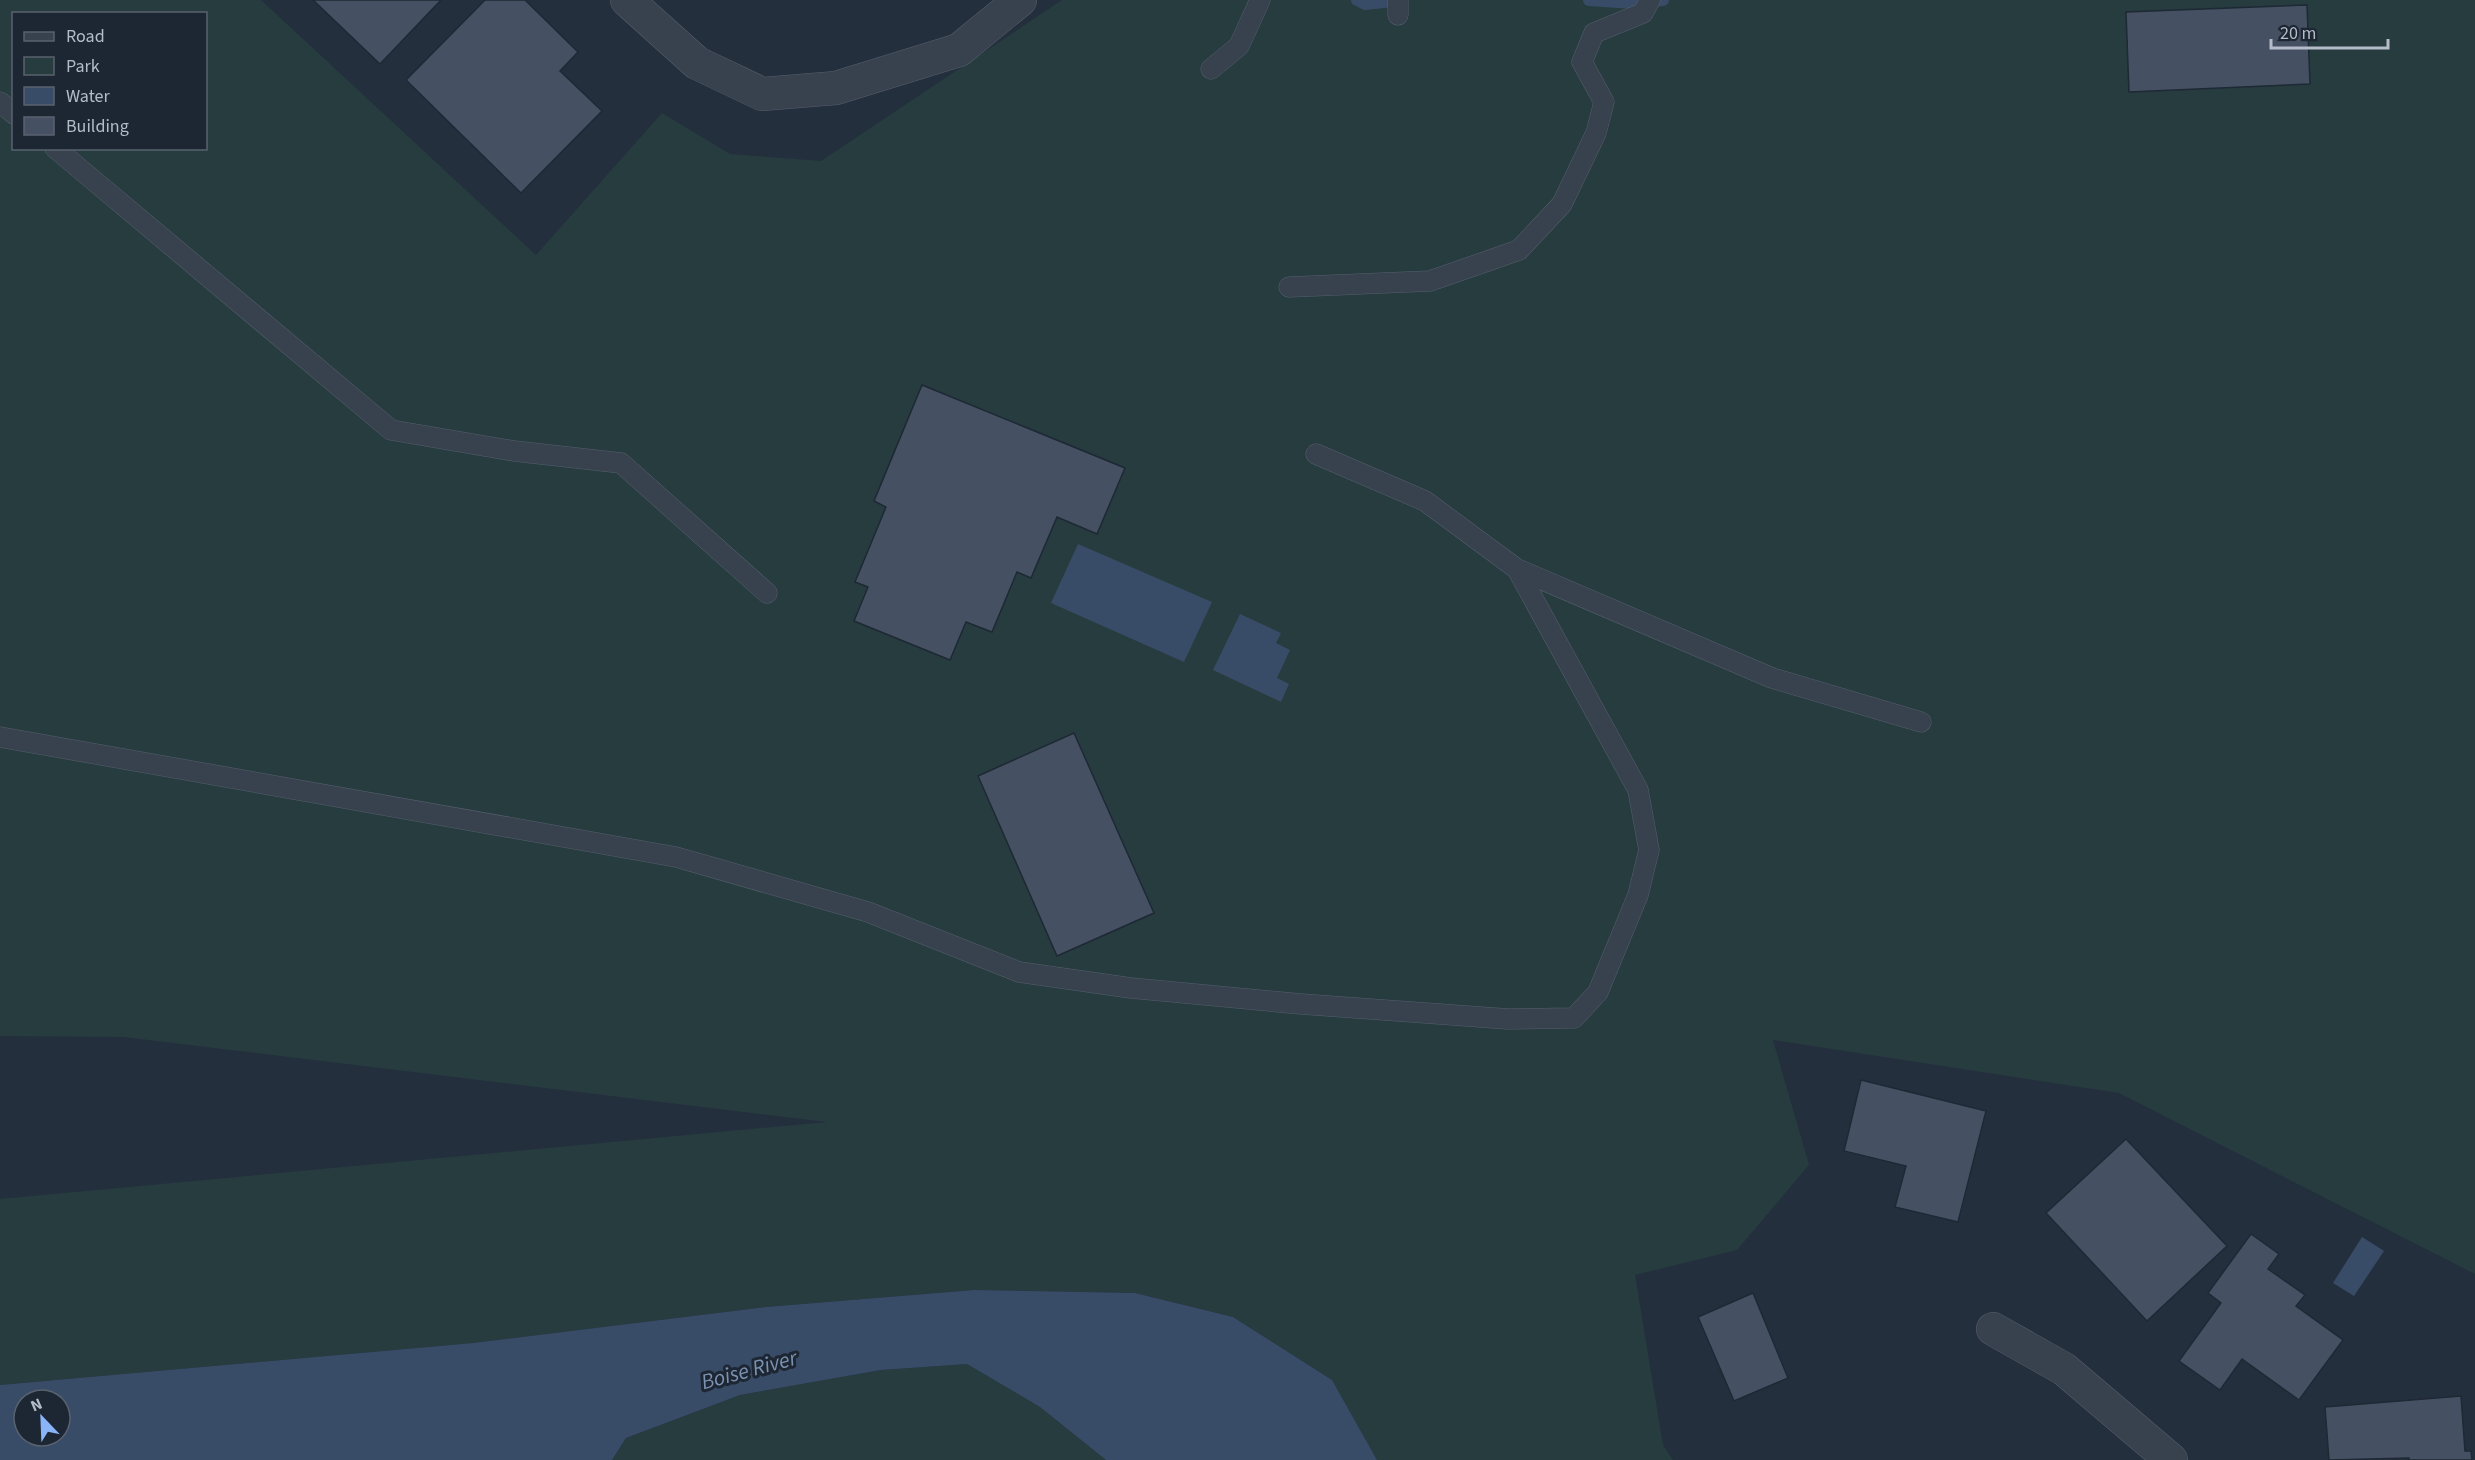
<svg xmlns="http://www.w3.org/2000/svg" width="2475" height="1460" font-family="'Source Sans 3',sans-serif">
	<rect width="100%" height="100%" fill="#242f3e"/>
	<path fill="#263c3f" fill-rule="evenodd" d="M 0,0 L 261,0 L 536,255 L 662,113 L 730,154 L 821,161 L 1062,0 L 2475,0 L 2475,1274 L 2119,1093 L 1773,1040 L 1809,1165 L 1737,1250 L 1635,1275 L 1663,1445 L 1673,1460 L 1377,1460 L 1332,1380 L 1233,1317 L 1135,1293 L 974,1290 L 766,1307 L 473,1343 L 0,1385 L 0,1199 L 827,1122 L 123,1037 L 0,1036 ZM 14,14 L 206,14 L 206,148 L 14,148 Z
		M 967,1364 L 1040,1407 L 1106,1460 L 612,1460 L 626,1438 L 740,1395 L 881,1370 Z"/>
	<path fill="#394c67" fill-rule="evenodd" d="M 1078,544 L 1212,602 L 1184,662 L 1051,603 Z
		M 1240,614 L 1281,633 L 1276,643 L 1290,650 L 1277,678 L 1289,684 L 1281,702 L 1213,670 Z
		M 2362,1237 L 2384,1251 L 2354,1296 L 2333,1283 Z
		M 974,1290 L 1135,1293 L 1233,1317 L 1332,1380 L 1377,1460 L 1106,1460 L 1040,1407 L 967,1364 L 881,1370 L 740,1395 L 626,1438 L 612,1460 L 0,1460 L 0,1385 L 473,1343 L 766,1307 ZM 24,1400 L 60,1400 L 60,1436 L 24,1436 Z"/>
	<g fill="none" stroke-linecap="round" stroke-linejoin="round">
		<path stroke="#394c67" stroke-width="12" d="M 1357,0 L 1365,4 L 1402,0
			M 1589,0 L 1633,3 L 1663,0"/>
	</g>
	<path fill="#455162" stroke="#1f2835" stroke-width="1.5" d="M 313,0 L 441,0 L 380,64 Z
		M 485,0 L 525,0 L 578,52 L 560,71 L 602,111 L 521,193 L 406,80 Z
		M 2307,5 L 2310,84 L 2129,92 L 2126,12 Z
		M 922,385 L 1125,468 L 1097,534 L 1057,517 L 1031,578 L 1017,572 L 992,632 L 966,622 L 950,660 L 854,621 L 868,587 L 855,582 L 886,507 L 874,501 Z
		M 1074,733 L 1154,913 L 1057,956 L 978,776 Z
		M 1861,1080 L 1986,1111 L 1958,1222 L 1895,1207 L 1906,1166 L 1844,1151 Z
		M 2126,1139 L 2227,1246 L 2147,1321 L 2046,1213 Z
		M 2251,1234 L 2279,1254 L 2268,1269 L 2305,1295 L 2296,1306 L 2343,1340 L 2299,1400 L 2242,1359 L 2220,1390 L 2179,1361 L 2221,1303 L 2208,1293 Z
		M 1753,1293 L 1788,1378 L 1734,1401 L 1698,1317 Z
		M 2461,1396 L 2465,1451 L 2471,1451 L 2472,1460 L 2409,1460 L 2409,1458 L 2329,1460 L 2325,1407 Z"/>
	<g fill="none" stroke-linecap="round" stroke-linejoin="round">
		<g stroke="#565f6c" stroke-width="21">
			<path id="service" d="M 1398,15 L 1398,0
				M 1211,69 L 1239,46 L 1260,0
				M 0,102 L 14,114
				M 55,148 L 391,430 L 514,451 L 621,463 L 767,593
				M 1289,287 L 1430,281 L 1519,250 L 1562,204 L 1596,133 L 1604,102 L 1582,62 L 1594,33 L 1643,13 L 1650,0
				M 1316,454 L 1425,501 L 1517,569 L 1772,678 L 1921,722
				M 0,737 L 676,857 L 868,912 L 1019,972 L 1131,988 L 1301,1004 L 1508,1019 L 1574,1018 L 1598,992 L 1638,895 L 1649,850 L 1638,790 L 1517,569"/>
		</g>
		<g stroke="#565f6c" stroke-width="34">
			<path id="minor" d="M 627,0 L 697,63 L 762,94 L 836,88 L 959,50 L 1020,0
				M 1993,1329 L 2064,1369 L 2171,1460"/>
		</g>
		<use href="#service" stroke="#38414e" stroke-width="20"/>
		<use href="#minor" stroke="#38414e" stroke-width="33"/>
	</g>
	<g text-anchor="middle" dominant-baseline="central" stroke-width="6" stroke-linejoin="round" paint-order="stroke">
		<g font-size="22" font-style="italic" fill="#7c92b1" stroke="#1d2633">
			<text transform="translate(749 1370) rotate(-15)">Boise River</text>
		</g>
	</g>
	<rect x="12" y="12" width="195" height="138" fill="#1d2633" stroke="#59626f" stroke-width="1.5"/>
	<rect x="24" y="32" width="30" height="9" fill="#38414e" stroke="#59626f" stroke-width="1.5"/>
	<text x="66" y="42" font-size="18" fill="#b4bcc9">Road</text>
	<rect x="24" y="57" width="30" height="18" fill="#263c3f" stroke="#59626f" stroke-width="1.5"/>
	<text x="66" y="72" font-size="18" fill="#b4bcc9">Park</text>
	<rect x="24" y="87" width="30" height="18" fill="#394c67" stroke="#59626f" stroke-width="1.5"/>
	<text x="66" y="102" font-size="18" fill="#b4bcc9">Water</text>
	<rect x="24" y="117" width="30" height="18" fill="#455162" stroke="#59626f" stroke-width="1.5"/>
	<text x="66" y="132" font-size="18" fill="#b4bcc9">Building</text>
	<g transform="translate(42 1418) rotate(337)"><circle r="28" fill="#1d2633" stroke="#59626f" stroke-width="1.5"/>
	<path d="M0-4.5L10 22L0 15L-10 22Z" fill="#8ab4f8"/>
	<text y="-9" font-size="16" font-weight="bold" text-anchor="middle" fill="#b4bcc9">N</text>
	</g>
	<path d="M2271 39v9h117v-9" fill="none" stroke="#b4bcc9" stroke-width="3"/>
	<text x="2280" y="39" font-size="18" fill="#b4bcc9" stroke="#1d2633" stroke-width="4.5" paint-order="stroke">20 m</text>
</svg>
